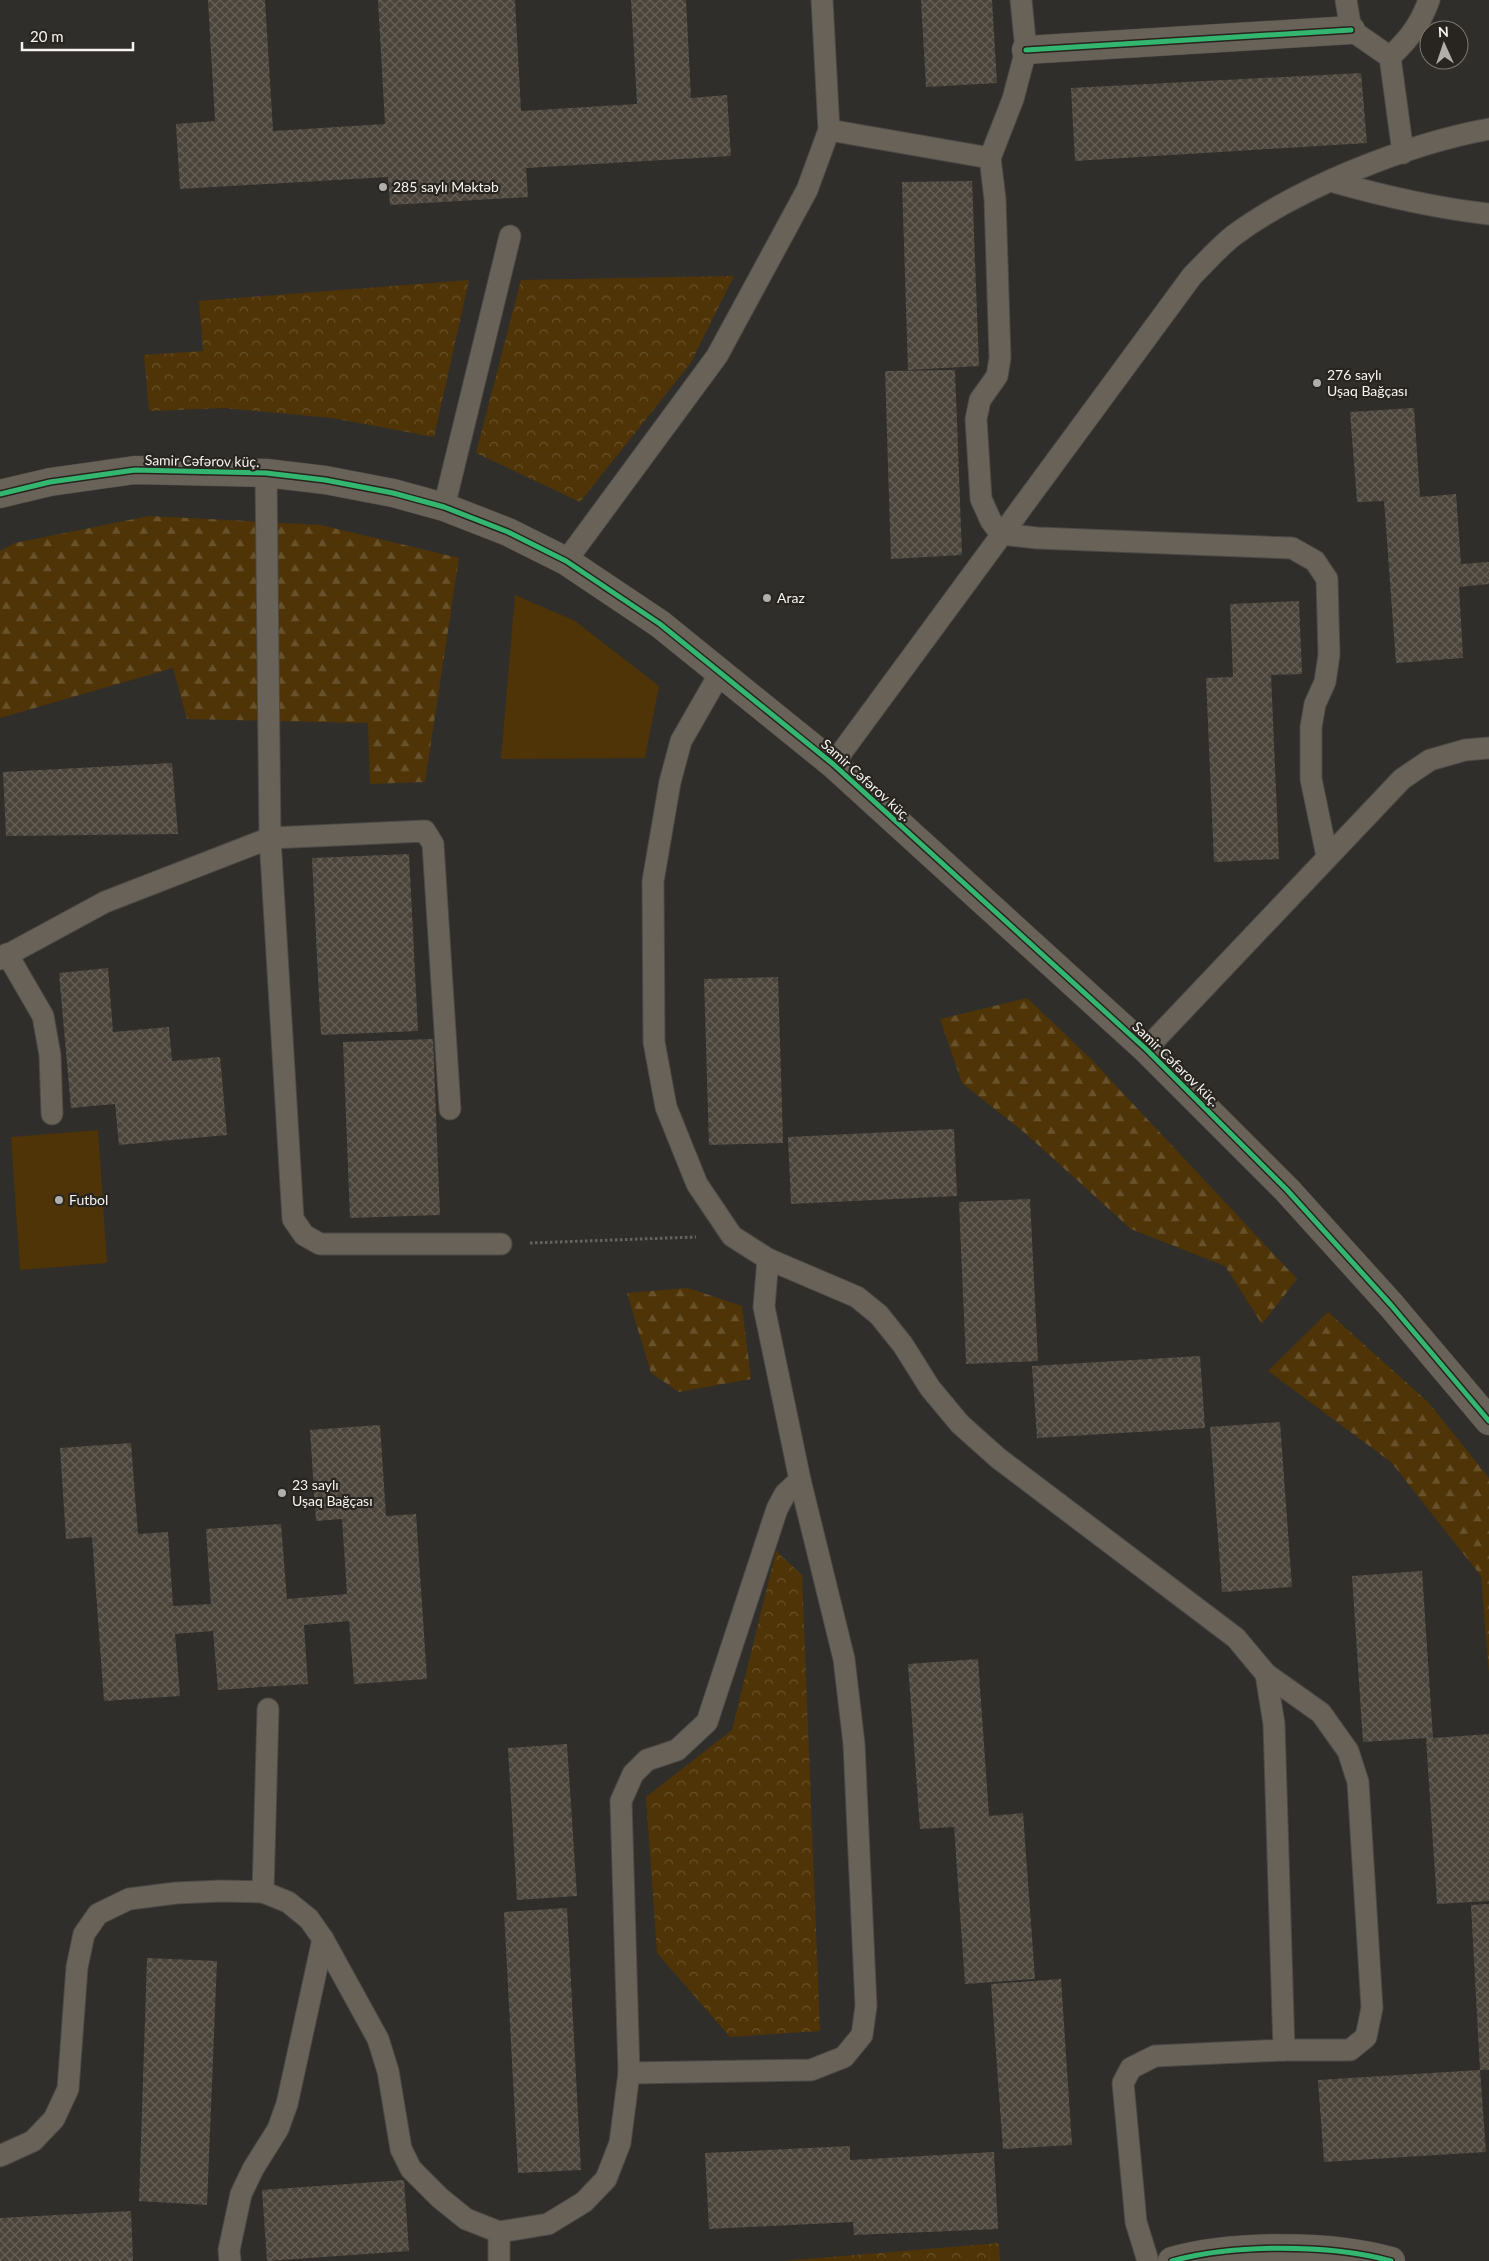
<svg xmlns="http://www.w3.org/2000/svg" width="1489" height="2261" font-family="Lato,sans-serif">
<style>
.grass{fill:#4e3406}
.forest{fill:url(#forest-firs)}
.park{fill:url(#park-crowns)}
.building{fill:url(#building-cross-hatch)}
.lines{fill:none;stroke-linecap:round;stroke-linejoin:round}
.lane-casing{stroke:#4b4a47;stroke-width:23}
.street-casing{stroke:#4b4a47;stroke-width:29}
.path{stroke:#68645d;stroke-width:3;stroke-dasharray:2.5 2.5;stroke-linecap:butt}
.lane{stroke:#696258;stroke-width:21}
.street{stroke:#696258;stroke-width:28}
.cycleway-casing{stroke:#28241f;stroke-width:8}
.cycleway{stroke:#33b770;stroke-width:5}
.poi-dot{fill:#b1afab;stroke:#28241f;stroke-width:2}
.labels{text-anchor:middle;stroke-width:4.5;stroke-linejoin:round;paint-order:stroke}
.poi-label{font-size:14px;fill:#f7f4f0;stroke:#28241f;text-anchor:start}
.street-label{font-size:14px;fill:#f7f4f0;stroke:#28241f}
</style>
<defs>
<pattern id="forest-firs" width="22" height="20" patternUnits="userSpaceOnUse" patternTransform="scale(1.25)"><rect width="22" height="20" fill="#4e3406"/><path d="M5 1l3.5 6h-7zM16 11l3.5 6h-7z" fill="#68522b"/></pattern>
<pattern id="park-crowns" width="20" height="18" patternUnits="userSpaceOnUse" patternTransform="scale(1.25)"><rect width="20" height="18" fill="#4e3406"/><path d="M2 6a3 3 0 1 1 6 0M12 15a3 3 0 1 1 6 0" fill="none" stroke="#68522b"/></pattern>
<pattern id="building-cross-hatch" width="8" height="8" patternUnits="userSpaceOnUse" patternTransform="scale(1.25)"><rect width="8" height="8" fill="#4b443b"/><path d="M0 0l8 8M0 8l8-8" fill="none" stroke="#666058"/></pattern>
</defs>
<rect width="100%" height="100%" fill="#302e2b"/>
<g class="grass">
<path d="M515 595 575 621 659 686 645 758 501 759Z"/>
<path d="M98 1130 107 1263 20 1270 11 1137Z"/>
</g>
<g class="forest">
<path d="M149 516 321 525 459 558 425 782 370 784 368 723 187 719 173 668 0 718V551L15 543Z"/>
<path d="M1027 998 1090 1058 1297 1279 1262 1324 1225 1266 1131 1229 1025 1133 962 1083 940 1019Z"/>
<path d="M688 1288 742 1306 751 1379 679 1392 651 1373 627 1293Z"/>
<path d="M1328 1312 1429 1403 1489 1478V1674L1481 1576 1391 1462 1268 1371Z"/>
</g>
<g class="park">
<path d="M734 276 690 364 580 502 476 453 521 280Z"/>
<path d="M469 280 434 437 332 418 224 408 149 411 144 355 203 351 199 301Z"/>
<path d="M776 1551 802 1575 820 2031 730 2037 657 1953 646 1797 732 1730Z"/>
<path d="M999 2243 1000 2261H782Z"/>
</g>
<g class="building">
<path d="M208 0H265L273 131 385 124 378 0H515L521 111 637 104 631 0H686L691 98 727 95 731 156 526 168 528 197 390 205 388 177 180 189 176 124 215 121Z"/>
<path d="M921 0H992L997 83 926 87Z"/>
<path d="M1361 73 1367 143 1075 161 1071 88Z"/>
<path d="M972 181 979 366 908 370 902 182Z"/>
<path d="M955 370 962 555 891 559 885 371Z"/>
<path d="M1414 408 1420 497 1456 494 1461 564 1489 562V584L1459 587 1463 658 1396 663 1384 501 1357 502 1350 412Z"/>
<path d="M1299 601 1302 674 1271 675 1279 859 1214 862 1206 678 1233 677 1230 604Z"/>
<path d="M172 763 178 834 6 836 3 772Z"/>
<path d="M409 854 418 1031 321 1035 312 858Z"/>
<path d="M108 968 113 1032 169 1027 172 1061 220 1057 227 1135 119 1145 115 1104 71 1108 59 973Z"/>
<path d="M778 977 783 1143 709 1145 704 979Z"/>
<path d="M433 1039 440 1215 350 1218 343 1042Z"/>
<path d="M954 1129 957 1196 791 1204 788 1137Z"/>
<path d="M1030 1199 1038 1361 966 1364 959 1202Z"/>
<path d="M1200 1356 1205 1428 1037 1438 1032 1366Z"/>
<path d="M1280 1422 1292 1587 1222 1592 1210 1427Z"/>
<path d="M380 1425 386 1516 416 1514 427 1679 354 1684 349 1621 304 1625 308 1684 218 1690 213 1631 175 1634 180 1696 104 1701 92 1537 66 1539 60 1448 131 1443 138 1534 168 1532 173 1606 211 1604 206 1529 281 1524 287 1599 347 1594 342 1519 316 1521 310 1430Z"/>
<path d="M1422 1571 1433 1738 1489 1734V1901L1437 1904 1426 1738 1363 1742 1352 1576Z"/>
<path d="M978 1659 989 1816 1023 1813 1035 1979 965 1984 954 1827 920 1829 908 1664Z"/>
<path d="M567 1744 577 1896 517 1900 508 1748Z"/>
<path d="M1489 1904V2070H1480L1471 1905Z"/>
<path d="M567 1908 581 2170 518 2173 504 1912Z"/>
<path d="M147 1958 217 1961 207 2205 139 2201Z"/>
<path d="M1061 1979 1072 2145 1003 2149 991 1984Z"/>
<path d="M1480 2070 1486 2152 1324 2162 1318 2080Z"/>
<path d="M850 2146V2160L994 2152 998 2229 854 2235 853 2222 709 2229 705 2153Z"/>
<path d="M404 2180 409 2251 267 2261 262 2190Z"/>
<path d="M131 2211 133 2261H0V2218Z"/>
</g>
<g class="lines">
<defs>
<g id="lane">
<path d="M1346 0 1351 30 1390 57 1403 153"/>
<path d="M1390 57C1409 39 1420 25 1429 0"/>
<path d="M829 130 990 158 995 199 1000 358 997 376 980 400 976 419 981 499 991 521 1001 534 1037 538 1292 548 1315 561 1327 579 1329 655 1325 682 1315 704 1311 727V779L1327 856"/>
<path d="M990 158 1013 99 1026 50 1021 0"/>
<path d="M1330 181C1383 196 1434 208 1489 214"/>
<path d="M266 473 270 838 293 1219 304 1235 320 1244H501"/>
<path d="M444 507 510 236"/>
<path d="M566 561 717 356 807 190 829 130 822 0"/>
<path d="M720 673 681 741 670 782 653 881 654 1042 666 1107 697 1184 732 1236 768 1259 857 1297 879 1315 903 1345 930 1388 960 1424 998 1458 1236 1638 1266 1674 1274 1724 1284 2050 1155 2056 1131 2068 1123 2083 1136 2222 1148 2261"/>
<path d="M833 764 1192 276C1205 263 1218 248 1233 236 1297 188 1410 143 1489 129"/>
<path d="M7 954 43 1016 50 1055 52 1114"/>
<path d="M0 959 105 902 270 838 425 831 433 844 450 1109"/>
<path d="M1146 1049 1402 779 1430 760 1465 750 1489 748"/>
<path d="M1266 1674 1321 1713 1348 1751 1358 1782 1372 2008 1366 2037 1350 2050H1284"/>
<path d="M263 1892 268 1709"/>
<path d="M629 2073 811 2070 844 2057 862 2035 866 2006 854 1744 844 1659 800 1480 764 1307 768 1259"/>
<path d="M0 2156 33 2141 54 2119 68 2089 77 1967 84 1934 98 1914 129 1899 176 1893 221 1891 263 1892 288 1902 309 1919 323 1939 378 2039 388 2071 401 2149 411 2169 440 2198 466 2219 499 2232V2261"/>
<path d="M499 2232 548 2224 584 2202 606 2179 620 2143 629 2073 621 1801 633 1774 647 1760 677 1750 707 1722 777 1509 785 1494 800 1480"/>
<path d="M230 2261 229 2250 241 2194 253 2169 278 2129 287 2104 323 1939"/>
</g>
<g id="street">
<path d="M1026 50 1351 30"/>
<path d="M0 494 50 482 135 470 266 473 325 480 393 493 444 507 508 532 566 561 660 624 833 764 1146 1049 1287 1190 1391 1305 1489 1421"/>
<path d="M1172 2261C1233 2244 1330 2244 1391 2261"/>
</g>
</defs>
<use href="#lane" class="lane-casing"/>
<use href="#street" class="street-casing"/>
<path class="path" d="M530 1243 696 1237"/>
<use href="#lane" class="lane"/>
<use href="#street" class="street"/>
<defs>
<g id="cycleway">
<path d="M1026 50 1351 30"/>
<path d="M0 494 50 482 135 470 266 473 325 480 393 493 444 507 508 532 566 561 660 624 833 764 1146 1049 1287 1190 1391 1305 1489 1421"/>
<path d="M1172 2261C1233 2244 1330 2244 1391 2261"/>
</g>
</defs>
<use href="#cycleway" class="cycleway-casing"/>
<use href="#cycleway" class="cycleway"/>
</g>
<g class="poi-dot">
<circle cx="383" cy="187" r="5"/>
<circle cx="1317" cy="383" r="5"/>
<circle cx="767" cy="598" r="5"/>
<circle cx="59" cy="1200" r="5"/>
<circle cx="282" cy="1493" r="5"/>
</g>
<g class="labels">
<g class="poi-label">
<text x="393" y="192">285 saylı Məktəb</text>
<text x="1327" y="380">276 saylı<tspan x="1327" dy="16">Uşaq Bağçası</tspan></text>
<text x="777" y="603">Araz</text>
<text x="69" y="1205">Futbol</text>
<text x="292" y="1490">23 saylı<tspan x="292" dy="16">Uşaq Bağçası</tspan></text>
</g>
<g class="street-label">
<text transform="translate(202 461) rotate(1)" y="5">Samir Cəfərov küç.</text>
<text transform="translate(866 780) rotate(42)" y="5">Samir Cəfərov küç.</text>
<text transform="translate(1176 1064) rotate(44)" y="5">Samir Cəfərov küç.</text>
</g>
</g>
<g transform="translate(1444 45) rotate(357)"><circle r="24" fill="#28241f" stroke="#7b7773"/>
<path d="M0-4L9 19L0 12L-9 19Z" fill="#b1afab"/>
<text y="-8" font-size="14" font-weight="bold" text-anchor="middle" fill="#f7f4f0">N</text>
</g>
<path d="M22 42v8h111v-8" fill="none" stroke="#f7f4f0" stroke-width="2.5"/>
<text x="30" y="42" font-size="15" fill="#f7f4f0" stroke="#28241f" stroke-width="4" paint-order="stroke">20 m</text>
</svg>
